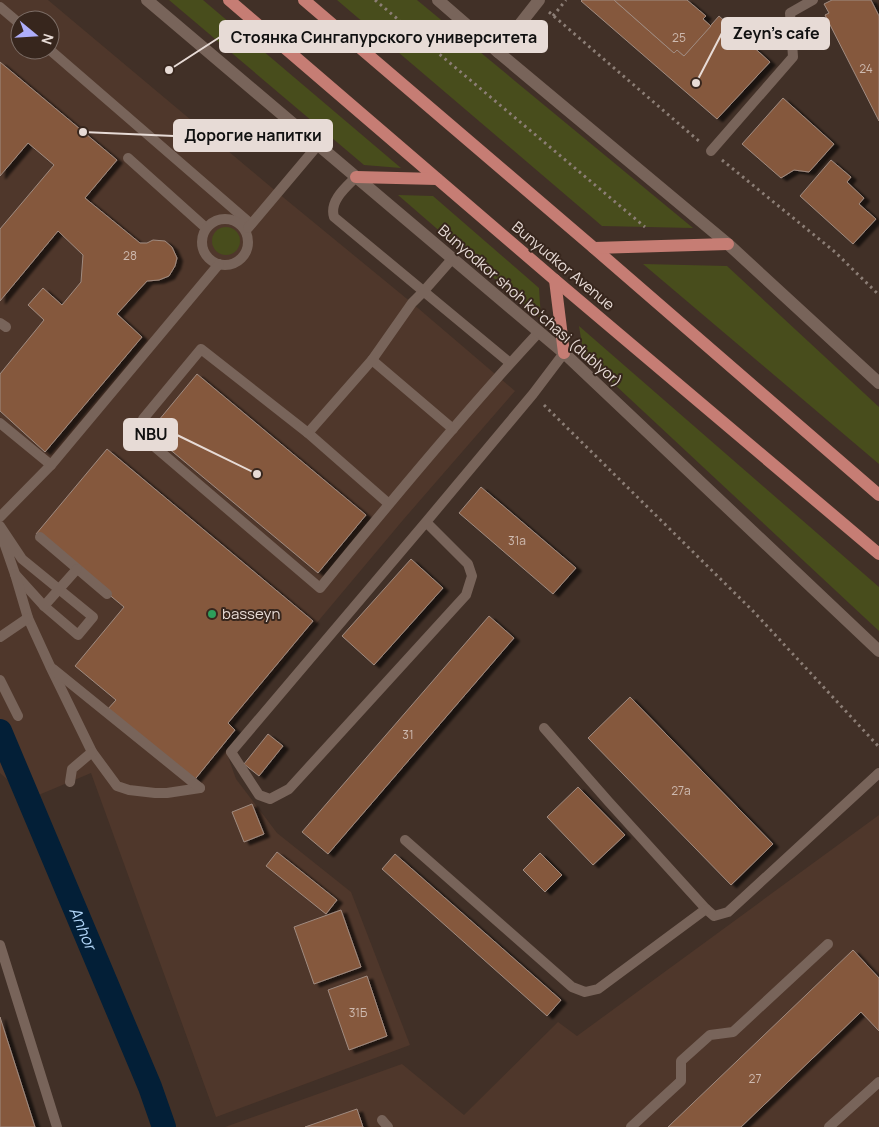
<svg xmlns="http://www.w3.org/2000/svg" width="879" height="1127" font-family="Manrope,sans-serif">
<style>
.built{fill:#4f372b;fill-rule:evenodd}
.green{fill:#484d1c}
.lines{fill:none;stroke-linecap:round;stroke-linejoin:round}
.canal{stroke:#031f37;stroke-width:24}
.building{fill:#85583d;stroke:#a08b80;filter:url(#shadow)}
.path{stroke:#8c7e76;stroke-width:3;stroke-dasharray:2.5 4;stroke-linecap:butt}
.lane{stroke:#78645a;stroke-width:10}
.street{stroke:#78645a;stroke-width:12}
.secondary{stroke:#78645a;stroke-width:12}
.primary{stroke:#c67d74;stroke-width:12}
.leisure-dot{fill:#2e9e5b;stroke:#37261d;stroke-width:2}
.labels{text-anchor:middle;stroke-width:4;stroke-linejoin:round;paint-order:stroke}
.number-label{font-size:12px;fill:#cebab0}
.street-label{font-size:15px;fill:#e7dbd6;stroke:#37261d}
.poi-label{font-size:15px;fill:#e7dbd6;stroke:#37261d;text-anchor:start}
.water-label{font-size:16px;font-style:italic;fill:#b1d5f7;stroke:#37261d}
.leader{fill:none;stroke:#e7dbd6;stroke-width:2}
.callout-dot{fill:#e7dbd6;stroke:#37261d;stroke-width:2}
.callout{fill:#e7dbd6;stroke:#e7dbd6;stroke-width:2}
.callout-label{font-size:16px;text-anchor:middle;font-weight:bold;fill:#111}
</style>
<defs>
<filter id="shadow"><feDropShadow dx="5.5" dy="3" stdDeviation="1" flood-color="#0009"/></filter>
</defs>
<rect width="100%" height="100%" fill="#413027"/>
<g class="built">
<path d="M0 0H48L278 193 412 303 515 391 403 520 221 737 236 779 277 833 351 892 410 1045 216 1117 91 773 29 799 0 773ZM20 20H50V50H20Z"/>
<path d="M879 815V1127H225L402 1064 464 1115 558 1022 577 1036Z"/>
</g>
<g class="green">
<path d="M169 0H203L401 168 364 165Z"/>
<path d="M337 0H417L693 228 602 226Z"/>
<path d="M398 195 433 196 539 288 541 319Z"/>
<circle cx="226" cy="241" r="14"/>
<path d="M643 264 727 266 879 407V464Z"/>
<path d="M579 326 879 587V631L584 356Z"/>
</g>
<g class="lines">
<path class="canal" id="s1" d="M0 731 150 1087 164 1127"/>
</g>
<g class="building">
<path d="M582 0H614L674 53 677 50 684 56 719 16 770 62 717 119 581 1Z"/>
<path d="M614 0H687L706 16 703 19 711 26 684 56 677 50 674 53Z"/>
<path d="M832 0H871L879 16V121L825 15 829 13 824 4Z"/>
<path d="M0 62 117 160 85 198 140 243H147L153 240 165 241 172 247 177 258 175 266 169 276 159 280 147 281 117 314 142 337 45 452 0 411V374L44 320 28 305 43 288 62 305 81 282 83 255 58 231 0 301V229L54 165 28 143 0 176Z"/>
<path d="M783 98 834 144 809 172 794 170 781 178 742 144Z"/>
<path d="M831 160 851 177 847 182 864 198 859 204 876 219 853 244 800 196Z"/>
<path d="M197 374 366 515 318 573 149 432Z"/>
<path d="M107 449 313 621 228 723 235 730 192 783 106 711 116 700 75 666 124 607 36 534Z"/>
<path d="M481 487 576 568 553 594 459 513Z"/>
<path d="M411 559 443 588 374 665 342 636Z"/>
<path d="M489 616 514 638 328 854 302 832Z"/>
<path d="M630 697 773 844 731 885 588 738Z"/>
<path d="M268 734 283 746 259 776 244 764Z"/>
<path d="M578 787 625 835 593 865 547 817Z"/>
<path d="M252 804 264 834 244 842 232 812Z"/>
<path d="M277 852 337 900 326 914 266 866Z"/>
<path d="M540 853 562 875 545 892 523 870Z"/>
<path d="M395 854 561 1000 547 1016 382 869Z"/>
<path d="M341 910 361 967 314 984 294 927Z"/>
<path d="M853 950 879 978V1031L861 1012 741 1127H668Z"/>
<path d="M367 976 387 1036 349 1050 328 990Z"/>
<path d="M0 1017 35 1127H0Z"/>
<path d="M357 1109 363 1127H305Z"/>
</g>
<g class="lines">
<g class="path">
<path d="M375 0 645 227"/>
<path d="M549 12 700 142"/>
<path d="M553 16 566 0"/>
<path d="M722 160 835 252 879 295"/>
<path d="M544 405 754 612 879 747"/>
</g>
<g class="lane">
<path d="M0 7 20 24"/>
<path d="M50 50 251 224"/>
<path d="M711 151 793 57 790 13 813 0"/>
<path d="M128 158 206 228"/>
<path d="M356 177C346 187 329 201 334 217L510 363"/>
<circle cx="225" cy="242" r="23"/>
<path d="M248 228 318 145"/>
<path d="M0 323 6 327"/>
<path d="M372 360 453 429"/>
<path d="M0 423 51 465"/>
<path d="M308 433 372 360 412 303 423 292 452 259"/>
<path d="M389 504 308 433 201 349 143 419 141 433 149 442 320 588C391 501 463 414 539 332"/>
<path d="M0 517 51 465 219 264"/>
<path d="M426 522 468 564 472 576 466 595 289 789 270 799 259 795 231 752 426 522 533 394 564 353"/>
<path d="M0 526 22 559 93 617 78 635 44 606 15 574 0 531"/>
<path d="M40 537 107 594"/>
<path d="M15 574 28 618 50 666 92 752 117 786 129 790 155 793H167L200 788"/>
<path d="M44 606 77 569"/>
<path d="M0 637 28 618"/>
<path d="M53 669 200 788"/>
<path d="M0 680 18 716"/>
<path d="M544 728 608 801 706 909 714 916 728 912 879 773"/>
<path d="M70 782 72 769 92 752"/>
<path d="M405 840 572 987 585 992 598 989 706 909"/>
<path d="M0 945 57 1127"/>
<path d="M382 1120 388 1127"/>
<path d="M631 1127 681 1081V1061L710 1035 733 1032 828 944"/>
<path d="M829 1127 879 1082"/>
</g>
<path class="street" d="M498 52 539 0"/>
<g class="secondary">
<path d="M147 0 564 353 879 651"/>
<path d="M438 0 498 52 728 244 879 383"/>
</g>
<g class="primary">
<path d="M229 0 555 280 879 554"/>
<path d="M304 0 594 248 879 495"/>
<path d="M356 177 437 179"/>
<path d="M594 248 728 244"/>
<path d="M555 280 564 353"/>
</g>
</g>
<circle class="leisure-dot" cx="212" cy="614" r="5"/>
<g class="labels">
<g class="number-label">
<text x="679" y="42">25</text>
<text x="866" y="73">24</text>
<text x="130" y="260">28</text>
<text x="517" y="545">31а</text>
<text x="408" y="739">31</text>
<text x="681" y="795">27а</text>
<text x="358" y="1017">31Б</text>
<text x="755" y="1083">27</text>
</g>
<g class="street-label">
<text transform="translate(563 266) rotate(40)" y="5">Bunyudkor Avenue</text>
<text transform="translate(530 306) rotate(41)" y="5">Bunyodkor shoh koʻchasi (dublyor)</text>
</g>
<g class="poi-label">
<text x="222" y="619">basseyn</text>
</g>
<g class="water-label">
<text dy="6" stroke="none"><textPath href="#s1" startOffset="214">Anhor</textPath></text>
</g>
</g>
<path class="leader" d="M696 83L722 33M169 70L220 37M83 132L174 136M257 474L177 435"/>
<g class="callout-dot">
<circle cx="696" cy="83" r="5"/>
<circle cx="169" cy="70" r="5"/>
<circle cx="83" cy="132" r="5"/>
<circle cx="257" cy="474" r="5"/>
</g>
<g class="callout">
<rect x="722" y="18" width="107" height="31" rx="5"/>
<rect x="220" y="21" width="327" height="31" rx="5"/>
<rect x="174" y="120" width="158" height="31" rx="5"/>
<rect x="124" y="419" width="53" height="31" rx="5"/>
</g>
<g class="callout-label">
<text x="776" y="39">Zeyn's cafe</text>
<text x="384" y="43">Стоянка Сингапурского университета</text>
<text x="253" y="141">Дорогие напитки</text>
<text x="151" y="440">NBU</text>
</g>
<g transform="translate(35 35) rotate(108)"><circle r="24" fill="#37261d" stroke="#7d6e67"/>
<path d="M0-4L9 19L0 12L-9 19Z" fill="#aeaefb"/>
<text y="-8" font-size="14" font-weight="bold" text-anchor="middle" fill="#e7dbd6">N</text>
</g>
</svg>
